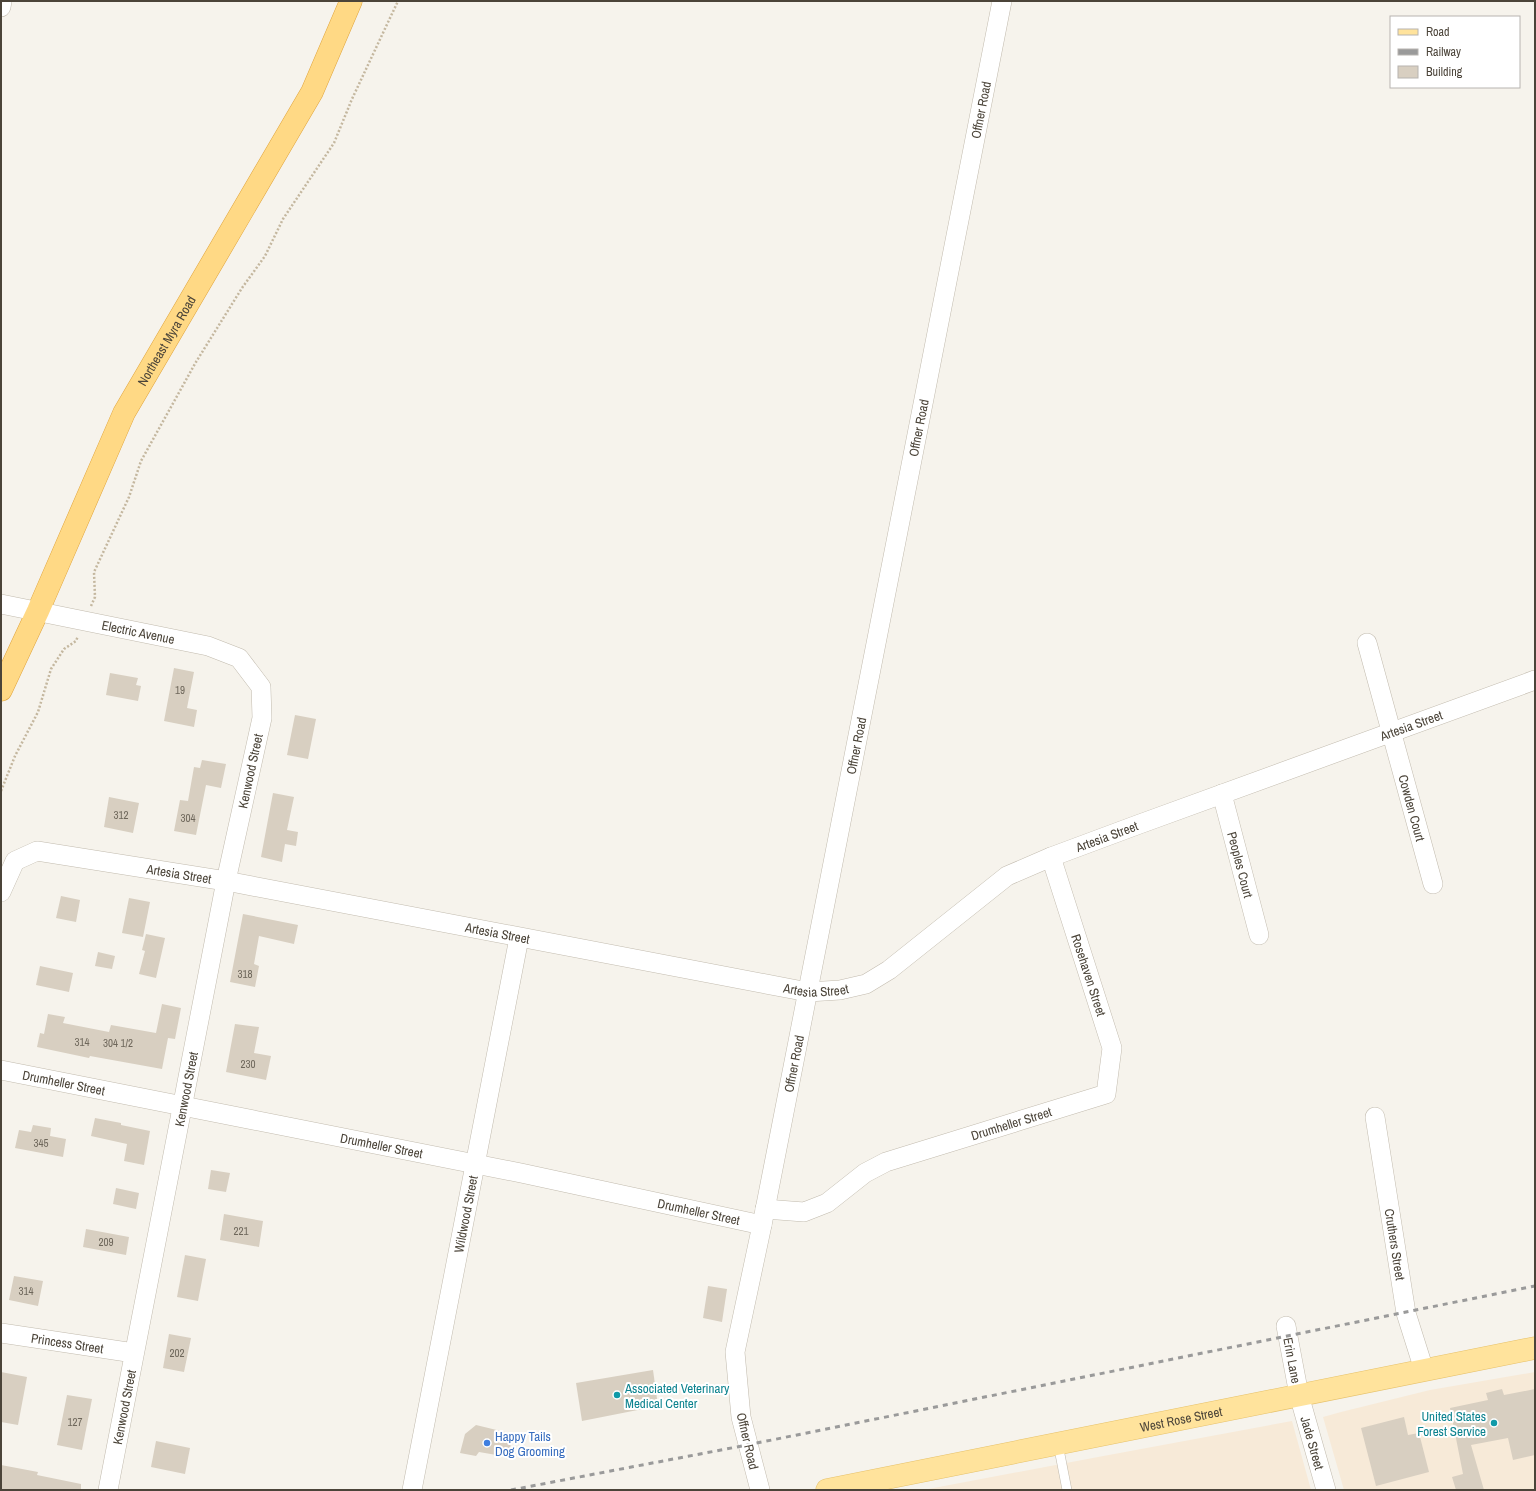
<svg xmlns="http://www.w3.org/2000/svg" width="1536" height="1491" font-family="'Archivo Narrow',sans-serif">
<style>
.commercial{fill:#f7ead8}
.building{fill:#d8cfc1}
.lines{fill:none;stroke-linecap:round;stroke-linejoin:round}
.service-casing{stroke:#c2bbae;stroke-width:10}
.minor-casing{stroke:#c2bbae;stroke-width:20}
.primary-casing{stroke:#e6c16a;stroke-width:23}
.trunk-casing{stroke:#e0a43c;stroke-width:23}
.path{stroke:#c4b79f;stroke-width:2.5;stroke-dasharray:2 2;stroke-linecap:butt}
.service{stroke:#fff;stroke-width:9}
.minor{stroke:#fff;stroke-width:19}
.primary{stroke:#ffe39c;stroke-width:22}
.trunk{stroke:#ffd985;stroke-width:22}
.rail{stroke:#9a9a9a;stroke-width:3;stroke-dasharray:5 5;stroke-linecap:butt}
.culture-dot{fill:#0f9aa8;stroke:#fff;stroke-width:1.5}
.shop-dot{fill:#3f7fe0;stroke:#fff;stroke-width:1.5}
.labels{text-anchor:middle;stroke-width:4;stroke-linejoin:round;paint-order:stroke}
.number-label{font-size:11px;fill:#6e675b}
.street-label{font-size:13px;fill:#4b4439;stroke:#fff}
.culture-label{font-size:13px;fill:#0d838f;stroke:#fff;text-anchor:start}
.shop-label{font-size:13px;fill:#366cbe;stroke:#fff;text-anchor:start}
</style>
<rect width="100%" height="100%" fill="#f6f3ec"/>
<g class="commercial">
<path d="M1535 1372V1490H1344L1323 1417 1341 1412 1430 1390Z"/>
<path d="M1292 1421 1311 1490H923L1098 1457Z"/>
</g>
<g class="building">
<path d="M174 668 194 672 187 708 197 710 194 727 164 721Z"/>
<path d="M110 673 138 678 136 685 141 686 138 701 106 695Z"/>
<path d="M295 715 316 719 308 759 287 755Z"/>
<path d="M202 760 226 764 221 788 206 785 196 835 174 831 180 800 188 801 194 767 200 768Z"/>
<path d="M273 793 294 797 287 830 298 832 296 846 285 844 282 862 261 857Z"/>
<path d="M109 797 139 803 133 833 104 827Z"/>
<path d="M61 896 80 900 76 922 56 918Z"/>
<path d="M129 898 150 902 143 937 122 933Z"/>
<path d="M243 914 298 925 294 944 259 936 254 964 259 966 255 987 230 982Z"/>
<path d="M146 934 165 938 156 978 139 974 145 951 142 950Z"/>
<path d="M98 952 115 956 112 969 95 966Z"/>
<path d="M40 966 73 973 69 992 36 985Z"/>
<path d="M162 1004 181 1008 175 1039 168 1038 162 1069 90 1056 89 1058 37 1047 40 1033 44 1034 48 1014 65 1017 63 1023 109 1032 111 1025 156 1033Z"/>
<path d="M235 1024 259 1027 254 1053 271 1056 266 1080 226 1072Z"/>
<path d="M95 1118 121 1123V1125L150 1131 144 1165 124 1161 127 1144 91 1136Z"/>
<path d="M33 1125 51 1128 50 1136 66 1139 63 1157 15 1148 19 1130 31 1132Z"/>
<path d="M211 1170 230 1173 226 1192 208 1189Z"/>
<path d="M116 1188 139 1193 136 1209 113 1204Z"/>
<path d="M224 1214 263 1221 259 1247 220 1240Z"/>
<path d="M86 1229 129 1237 126 1255 83 1247Z"/>
<path d="M185 1255 206 1259 198 1301 177 1297Z"/>
<path d="M14 1276 43 1281 38 1306 9 1300Z"/>
<path d="M708 1286 727 1289 722 1322 703 1318Z"/>
<path d="M169 1334 191 1338 184 1372 163 1368Z"/>
<path d="M653 1370 658 1406 582 1421 576 1383Z"/>
<path d="M1 1372 27 1377 18 1425 1 1422Z"/>
<path d="M1502 1389 1504 1395 1535 1389V1455L1513 1460 1508 1438 1471 1445 1484 1490H1456L1452 1477 1463 1474 1450 1408 1488 1400 1486 1393Z"/>
<path d="M67 1395 92 1399 82 1450 57 1445Z"/>
<path d="M1404 1417 1408 1435 1419 1433 1429 1472 1376 1486 1361 1428Z"/>
<path d="M476 1425 513 1434 508 1457 479 1452 476 1456 460 1453 465 1434Z"/>
<path d="M156 1441 190 1448 185 1474 151 1467Z"/>
<path d="M1 1465 38 1472 37 1475 81 1484V1490H1Z"/>
</g>
<g class="lines">
<defs>
<path id="service" d="M1058 1444 1067 1490"/>
<g id="minor">
<path d="M1 7 2 1"/>
<path id="s1" d="M1 604 208 646 239 658 261 687 262 718 226 881 108 1490"/>
<path id="s2" d="M1367 643 1433 884"/>
<path id="s3" d="M1222 794 1259 935"/>
<path id="s4" d="M1 892 15 861 37 851 226 881 808 992 840 990 866 984 889 970 1007 876 1051 857 1137 825 1535 680"/>
<path id="s5" d="M1 1070 521 1173 762 1225"/>
<path id="s6" d="M1375 1117 1406 1313 1424 1370"/>
<path id="s7" d="M765 1209 804 1212 827 1203 865 1173 886 1162 1106 1094 1112 1048 1051 857"/>
<path id="s8" d="M1286 1326 1299 1395 1326 1490"/>
<path id="s9" d="M1 1333 134 1353"/>
<path id="s10" d="M412 1490 519 938"/>
<path id="s11" d="M760 1490 741 1417 735 1352 762 1225 1002 1"/>
</g>
<g id="primary">
<path id="s12" d="M827 1490 1535 1348"/>
</g>
<g id="trunk">
<path id="s13" d="M1 690 38 611 124 413 312 92 351 1"/>
</g>
</defs>
<use href="#service" class="service-casing"/>
<use href="#minor" class="minor-casing"/>
<use href="#primary" class="primary-casing"/>
<use href="#trunk" class="trunk-casing"/>
<g class="path">
<path d="M91 606 95 597 94 572 129 497 141 461 196 362 242 288 265 256 283 219 334 143 352 99 398 1"/>
<path d="M1 791 15 756 38 712 51 669 64 649 76 641 78 636"/>
</g>
<use href="#service" class="service"/>
<use href="#minor" class="minor"/>
<use href="#primary" class="primary"/>
<use href="#trunk" class="trunk"/>
<path class="rail" d="M511 1490 747 1445 1535 1286"/>
</g>
<g class="culture-dot">
<circle cx="617" cy="1395" r="4"/>
<circle cx="1494" cy="1423" r="4"/>
</g>
<circle class="shop-dot" cx="487" cy="1443" r="4"/>
<g class="labels">
<g class="number-label">
<text x="180" y="694">19</text>
<text x="121" y="819">312</text>
<text x="188" y="822">304</text>
<text x="245" y="978">318</text>
<text x="82" y="1046">314</text>
<text x="118" y="1047">304 1/2</text>
<text x="248" y="1068">230</text>
<text x="41" y="1147">345</text>
<text x="241" y="1235">221</text>
<text x="106" y="1246">209</text>
<text x="26" y="1295">314</text>
<text x="177" y="1357">202</text>
<text x="75" y="1426">127</text>
</g>
<g class="street-label">
<text dy="5" stroke="none"><textPath href="#s11" startOffset="1407">Offner Road</textPath></text>
<text dy="5" stroke="none"><textPath href="#s13" startOffset="387">Northeast Myra Road</textPath></text>
<text dy="5" stroke="none"><textPath href="#s11" startOffset="1083">Offner Road</textPath></text>
<text dy="5" stroke="none"><textPath href="#s1" startOffset="140">Electric Avenue</textPath></text>
<text dy="5" stroke="none"><textPath href="#s4" startOffset="1510">Artesia Street</textPath></text>
<text dy="5" stroke="none"><textPath href="#s11" startOffset="759">Offner Road</textPath></text>
<text transform="translate(250 771) rotate(-78)" y="5">Kenwood Street</text>
<text dy="5" stroke="none"><textPath href="#s2" startOffset="171">Cowden Court</textPath></text>
<text dy="5" stroke="none"><textPath href="#s4" startOffset="1186">Artesia Street</textPath></text>
<text dy="5" stroke="none"><textPath href="#s3" startOffset="73">Peoples Court</textPath></text>
<text dy="5" stroke="none"><textPath href="#s4" startOffset="202">Artesia Street</textPath></text>
<text dy="5" stroke="none"><textPath href="#s4" startOffset="526">Artesia Street</textPath></text>
<text transform="translate(1089 975) rotate(72)" y="5">Rosehaven Street</text>
<text dy="5" stroke="none"><textPath href="#s4" startOffset="850">Artesia Street</textPath></text>
<text dy="5" stroke="none"><textPath href="#s11" startOffset="435">Offner Road</textPath></text>
<text dy="5" stroke="none"><textPath href="#s5" startOffset="64">Drumheller Street</textPath></text>
<text transform="translate(186 1089) rotate(-79)" y="5">Kenwood Street</text>
<text dy="5" stroke="none"><textPath href="#s7" startOffset="267">Drumheller Street</textPath></text>
<text dy="5" stroke="none"><textPath href="#s5" startOffset="388">Drumheller Street</textPath></text>
<text dy="5" stroke="none"><textPath href="#s5" startOffset="712">Drumheller Street</textPath></text>
<text dy="5" stroke="none"><textPath href="#s10" startOffset="281">Wildwood Street</textPath></text>
<text dy="5" stroke="none"><textPath href="#s6" startOffset="129">Cruthers Street</textPath></text>
<text dy="5" stroke="none"><textPath href="#s9" startOffset="67">Princess Street</textPath></text>
<text dy="5" stroke="none"><textPath href="#s8" startOffset="35">Erin Lane</textPath></text>
<text transform="translate(124 1407) rotate(-79)" y="5">Kenwood Street</text>
<text dy="5" stroke="none"><textPath href="#s12" startOffset="361">West Rose Street</textPath></text>
<text transform="translate(748 1441) rotate(77)" y="5">Offner Road</text>
<text dy="5" stroke="none"><textPath href="#s8" startOffset="120">Jade Street</textPath></text>
</g>
<g class="culture-label">
<text x="625" y="1393">Associated Veterinary<tspan x="625" dy="15">Medical Center</tspan></text>
<text x="1486" y="1421" text-anchor="end">United States<tspan x="1486" dy="15">Forest Service</tspan></text>
</g>
<g class="shop-label">
<text x="495" y="1441">Happy Tails<tspan x="495" dy="15">Dog Grooming</tspan></text>
</g>
</g>
<rect width="1536" height="1491" fill="none" stroke="#4b4439" stroke-width="4"/>
<rect x="1390" y="16" width="130" height="72" fill="#ffffff" stroke="#b7b4b0"/>
<rect x="1398" y="29" width="20" height="6" fill="#ffe39c" stroke="#b7b4b0"/>
<text x="1426" y="36" font-size="12" fill="#4b4439">Road</text>
<rect x="1398" y="49" width="20" height="6" fill="#9a9a9a" stroke="#b7b4b0"/>
<text x="1426" y="56" font-size="12" fill="#4b4439">Railway</text>
<rect x="1398" y="66" width="20" height="12" fill="#d8cfc1" stroke="#b7b4b0"/>
<text x="1426" y="76" font-size="12" fill="#4b4439">Building</text>
</svg>
